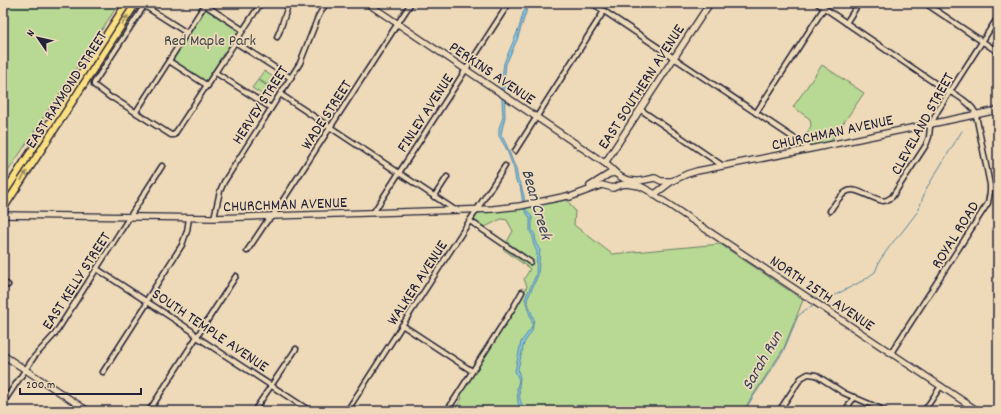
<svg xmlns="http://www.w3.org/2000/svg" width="1001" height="414" font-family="Dekko,sans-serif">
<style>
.green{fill:#b7d993;stroke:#6c7e67}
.water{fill:#85c9e6;stroke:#5d86a2}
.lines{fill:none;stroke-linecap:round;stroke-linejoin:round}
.stream{stroke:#5d86a2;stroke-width:1}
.street-casing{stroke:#22223b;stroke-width:7}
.secondary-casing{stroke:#22223b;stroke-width:8}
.primary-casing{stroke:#22223b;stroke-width:9}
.street{stroke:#eedab8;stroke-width:4}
.secondary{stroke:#eedab8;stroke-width:5.5}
.primary{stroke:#fce080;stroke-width:6}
.oneway{fill:#9a8a61}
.labels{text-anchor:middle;stroke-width:3.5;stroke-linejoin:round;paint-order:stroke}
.park-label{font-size:16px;fill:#40474d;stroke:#eedab8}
.street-label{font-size:16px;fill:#22223b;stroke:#eedab8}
.water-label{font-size:17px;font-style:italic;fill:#36435d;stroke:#eedab8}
</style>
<rect width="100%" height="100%" fill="#eedab8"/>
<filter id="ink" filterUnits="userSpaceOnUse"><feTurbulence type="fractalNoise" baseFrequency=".025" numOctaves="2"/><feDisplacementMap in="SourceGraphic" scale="8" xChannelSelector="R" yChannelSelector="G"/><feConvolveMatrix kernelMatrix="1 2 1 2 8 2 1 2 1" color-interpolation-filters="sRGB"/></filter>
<g filter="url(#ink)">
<g class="green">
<path d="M3 3H116L118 5 3 179Z"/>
<path d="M205 9 239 31 206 82 173 60Z"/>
<path d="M822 65 864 93 831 141 813 147 803 141 811 126 810 119 793 107Z"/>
<path d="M264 71 281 82 276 90 258 79Z"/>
<path d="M258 80 275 91 269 99 252 88Z"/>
<path d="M567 200 575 211 574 225 612 254 720 244 803 300 784 348 743 411H454L462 398 460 394 475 369 514 310H515L527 286 524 279 530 269 503 249 513 231 507 220 501 219 485 227 473 221 478 213Z"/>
</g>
<path class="water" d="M529 3H531L527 9 517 40 506 64 504 80 505 117 501 134 507 146 513 162 516 168 518 180 521 185 524 196 525 208 532 217V230L535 235 536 244 540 250 538 275 527 300 534 320 532 331 524 343 518 369 520 378 519 386 520 400 525 411H522L518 403 517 388 519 380 515 371 521 342 532 327V322L525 299 536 275 537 252 533 243V236L530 232V218L523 208 522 197 520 186 516 182 514 169 506 148 499 136V128L503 117 501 84 504 63 519 28 523 13Z"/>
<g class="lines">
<g class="stream">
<path d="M822 302 864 280 875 272 880 260 893 242 902 232 918 211 926 189 962 131"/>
<path d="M745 411 751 400 783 352 798 316 805 310 814 306"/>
</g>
<defs>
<g id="street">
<path d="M140 3 187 33"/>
<path d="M146 3 94 83V85L111 98H113L171 135H174L261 3"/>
<path d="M592 3 810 149"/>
<path d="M817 3 945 90C955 93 974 105 976 115L990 185V192L988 203 891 353"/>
<path d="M925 3 998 52"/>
<path d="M205 5 243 30"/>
<path d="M846 23 859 3"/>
<path d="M277 37 280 30 289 3"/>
<path d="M235 42 291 78"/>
<path d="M169 61 208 86"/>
<path d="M216 73 271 108"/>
<path d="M280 94 455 210"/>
<path d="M641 110 723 166"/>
<path d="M136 112 206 3"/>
<path d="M756 113 824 8"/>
<path d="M515 151 604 11"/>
<path d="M434 197 447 177"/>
<path d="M830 211C851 178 853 192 883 201L887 200 892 197 926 145 929 137 930 127 937 112 998 17"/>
<path d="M373 213 509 3"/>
<path d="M214 218 220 191 224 182 300 63 318 17 326 3"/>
<path d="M470 221 530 262"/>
<path d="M247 251 267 221 272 217 411 3"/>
<path d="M97 269 192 331 197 337 310 411"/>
<path d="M3 282 8 285"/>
<path d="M402 325 472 371"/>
<path d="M103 372 146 305 148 298 182 245 187 231 189 218"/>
<path d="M3 403 34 357 55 334 162 166"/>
<path d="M149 411 236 276"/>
<path d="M254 411 296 349"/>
<path d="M347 411 505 166"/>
<path d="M447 411 513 308 522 292"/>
<path d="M779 411 801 378 808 374 816 375 844 393 886 411"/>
<path d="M845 411 854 397"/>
<path d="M924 411 941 386"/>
</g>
<g id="secondary">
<path d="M367 3 606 164 616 173"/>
<path d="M605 163 710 3"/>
<path d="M590 186 609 174 614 173C618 174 621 178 625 179 636 183 645 180 655 178L661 181H672"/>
<path d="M653 194 978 411"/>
<path d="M3 215 214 218 493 209 520 206 567 196 570 197 602 185 613 188 620 185 626 184 640 186 655 194 672 181 687 174 697 171 810 149 998 110"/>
<path d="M3 355 88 411"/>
</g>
<g id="primary">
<path d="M3 195 127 3"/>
<path d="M3 209 136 3"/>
</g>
</defs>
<use href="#street" class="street-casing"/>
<use href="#secondary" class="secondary-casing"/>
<use href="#primary" class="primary-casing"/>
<use href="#street" class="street"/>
<use href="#secondary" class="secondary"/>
<use href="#primary" class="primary"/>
</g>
<defs><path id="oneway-solid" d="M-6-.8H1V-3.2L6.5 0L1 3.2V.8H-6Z"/></defs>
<g class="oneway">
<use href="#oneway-solid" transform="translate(125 20) rotate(-57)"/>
<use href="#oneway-solid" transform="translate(24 176) rotate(-57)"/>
</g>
</g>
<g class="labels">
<g class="park-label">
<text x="210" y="45">Red Maple Park</text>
</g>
<g class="street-label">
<text transform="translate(493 72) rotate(34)" y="6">PERKINS AVENUE</text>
<text transform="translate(640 86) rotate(-57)" y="6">EAST SOUTHERN AVENUE</text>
<text transform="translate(65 89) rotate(-57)" y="6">EAST RAYMOND STREET</text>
<text transform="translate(259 104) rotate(-57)" y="6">HERVEY STREET</text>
<text transform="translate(424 112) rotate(-57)" y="6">FINLEY AVENUE</text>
<text transform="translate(325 114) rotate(-57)" y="6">WADE STREET</text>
<text transform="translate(921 123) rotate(-61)" y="6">CLEVELAND STREET</text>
<text transform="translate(832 131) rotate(-12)" y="6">CHURCHMAN AVENUE</text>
<text transform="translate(285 203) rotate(-2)" y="6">CHURCHMAN AVENUE</text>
<text transform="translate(954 234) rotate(-58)" y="6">ROYAL ROAD</text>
<text transform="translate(75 280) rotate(-57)" y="6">EAST KELLY STREET</text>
<text transform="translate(416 282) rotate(-57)" y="6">WALKER AVENUE</text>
<text transform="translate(823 292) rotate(34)" y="6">NORTH 25TH AVENUE</text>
<text transform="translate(211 329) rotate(34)" y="6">SOUTH TEMPLE AVENUE</text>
</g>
<g class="water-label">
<text transform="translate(538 204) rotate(74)" y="6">Bean Creek</text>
<text transform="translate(761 360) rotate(-60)" y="6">Sarah Run</text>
</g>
</g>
<rect width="1001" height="414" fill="none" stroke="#eedab8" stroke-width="16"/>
<rect x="8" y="8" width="985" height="398" fill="none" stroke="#22223b" stroke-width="1.5" filter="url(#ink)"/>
<g transform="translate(38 38) rotate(304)" stroke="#eedab8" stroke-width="3" paint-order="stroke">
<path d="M0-3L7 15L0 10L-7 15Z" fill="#22223b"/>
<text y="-6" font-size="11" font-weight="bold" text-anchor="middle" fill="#22223b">N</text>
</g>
<path d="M20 388v6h121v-6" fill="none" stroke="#22223b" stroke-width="2"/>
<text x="26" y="388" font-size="12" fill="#22223b" stroke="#eedab8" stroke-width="3" paint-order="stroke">200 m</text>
</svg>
